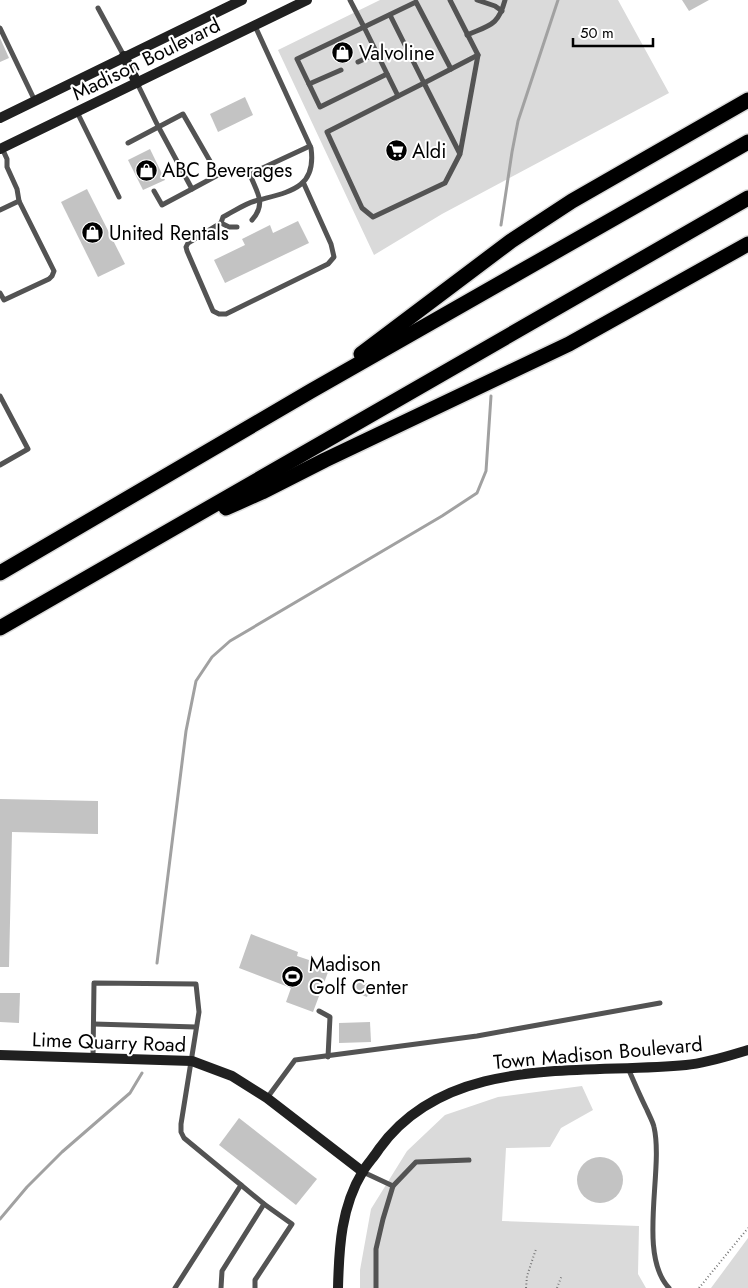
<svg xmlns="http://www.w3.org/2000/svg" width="748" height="1288" font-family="Jost,sans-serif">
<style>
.green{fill:#dadada}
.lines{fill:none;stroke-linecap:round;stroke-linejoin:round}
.stream{stroke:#a1a1a1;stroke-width:3}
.building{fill:#c3c3c3}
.highway-casing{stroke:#dbdbdb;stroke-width:18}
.path{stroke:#757575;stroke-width:2;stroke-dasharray:1 2.5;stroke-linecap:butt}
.lane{stroke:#535353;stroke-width:5}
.secondary{stroke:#202020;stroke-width:10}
.highway{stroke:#000;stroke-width:15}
.labels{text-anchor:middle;stroke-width:4;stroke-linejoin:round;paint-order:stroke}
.poi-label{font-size:20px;fill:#000;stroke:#fff;text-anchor:start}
.street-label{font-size:20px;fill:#000;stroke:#fff}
</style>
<rect width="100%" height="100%" fill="#fff"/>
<g class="green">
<path d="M380 0H618L669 93 442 214 374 255 278 50Z"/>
<path d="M582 1086 593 1110 561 1128 550 1147 506 1148 502 1221 639 1226 638 1274 646 1288H360V1270L371 1209 407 1151 445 1115 498 1097Z"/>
<path d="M748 1238V1288H711L714 1284Z"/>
</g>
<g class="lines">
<g class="stream">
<path d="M501 225 512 152 518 121 558 0"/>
<path d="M157 963 186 731 196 681 212 657 230 641 442 516 477 493 486 471 491 396"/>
<path d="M0 1219 27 1187 62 1152 130 1093 142 1073"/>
</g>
</g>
<g class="building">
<path d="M682 0H709L689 11Z"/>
<path d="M0 38 9 58 0 62Z"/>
<path d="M245 97 253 115 218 132 210 114Z"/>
<path d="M150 149 165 180 143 190 128 160Z"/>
<path d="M87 189 125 264 98 277 61 202Z"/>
<path d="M298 221 309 243 225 283 214 260 245 245 242 239 270 225 273 233Z"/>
<path d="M0 799 98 801V834L12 832 9 967H0Z"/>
<path d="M251 934 298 952 297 956 330 967 313 1012 286 1002 291 988 239 968Z"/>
<path d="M355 979 372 985 367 997 351 991Z"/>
<path d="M0 993H20L19 1023 0 1022Z"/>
<path d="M370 1022 371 1042 339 1043V1023Z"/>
<path d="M239 1118 317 1179 296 1205 219 1145Z"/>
<circle cx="600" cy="1180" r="23"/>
</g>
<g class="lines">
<defs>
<g id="highway">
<path d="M361 354 511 241 572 201 748 100"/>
<path d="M226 508 262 492 325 460 569 344 748 244"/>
<path d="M0 573 311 391 748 142"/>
<path d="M0 628 748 198"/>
</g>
</defs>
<use href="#highway" class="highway-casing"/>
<g class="path">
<path d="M526 1288 527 1276 536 1249"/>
<path d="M557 1288 562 1275"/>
<path d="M699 1288 748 1228"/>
</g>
<g class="lane">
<path d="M350 0 364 27 297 59 320 107 387 74"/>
<path d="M450 0 478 55 460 154 445 183 373 217 362 208 327 132 424 83 460 154"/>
<path d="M477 0 495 6 502 11"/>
<path d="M98 8 124 56"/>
<path d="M390 15 424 83 478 55"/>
<path d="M255 26 311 148C317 190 287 192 255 201 244 204 233 212 223 217L221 223 188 243 186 247 187 251 213 311 219 314H226L328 264 334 257 331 244 304 184"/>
<path d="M0 28 35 101"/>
<path d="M467 35C490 25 498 26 505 0"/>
<path d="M358 62 377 53"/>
<path d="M309 84 341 70"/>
<path d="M398 96 364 27 416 2 451 69"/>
<path d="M77 112 119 197"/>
<path d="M128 143 183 114 218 175 192 189 158 126 156 122 137 83"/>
<path d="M2 148 7 159V167L17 189 19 201"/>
<path d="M154 191 162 205 192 189"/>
<path d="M0 210 19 201 54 271 52 276 49 279 4 300 0 293"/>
<path d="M252 220C266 204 258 194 251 177L254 172 310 146"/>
<path d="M221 223 229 227H237"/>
<path d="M0 396 28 449 0 465"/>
<path d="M319 1011 330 1017 328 1057"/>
<path d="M94 1024 196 1027"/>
<path d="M93 1058 94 983 196 984 199 1012 181 1124V1132L184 1138 241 1185 175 1288"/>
<path d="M628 1068C634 1082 640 1096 647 1110 649 1115 653 1122 654 1127 664 1170 637 1254 669 1288"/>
<path d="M267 1098 295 1060 477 1036 660 1003"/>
<path d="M363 1172 393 1186 416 1162 469 1160"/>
<path d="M241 1185 264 1204 292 1224 255 1280V1288"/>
<path d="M221 1288 222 1271 264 1204"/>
<path d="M376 1288V1249L383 1219 393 1186"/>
</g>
<g class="secondary">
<path d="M124 56 137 83"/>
<path d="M0 118 242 0"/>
<path d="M0 149 307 0"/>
<path d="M0 1055 192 1061 232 1076 267 1098 363 1172"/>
<path d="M338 1288C339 1247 341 1207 363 1171 368 1163 374 1157 379 1149 448 1053 582 1075 686 1065 707 1063 728 1056 748 1050"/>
</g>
<use href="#highway" class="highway"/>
</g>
<defs>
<symbol id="shop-disc" viewBox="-11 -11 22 22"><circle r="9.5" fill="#000" stroke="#fff"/><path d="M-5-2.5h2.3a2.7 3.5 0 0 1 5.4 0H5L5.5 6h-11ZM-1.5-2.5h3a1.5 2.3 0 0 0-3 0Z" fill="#fff"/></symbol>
<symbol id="supermarket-disc" viewBox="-11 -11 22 22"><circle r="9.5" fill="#000" stroke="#fff"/><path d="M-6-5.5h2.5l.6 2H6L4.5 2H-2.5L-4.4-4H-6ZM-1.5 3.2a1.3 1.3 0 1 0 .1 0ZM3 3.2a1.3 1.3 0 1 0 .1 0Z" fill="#fff"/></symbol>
<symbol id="stadium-disc" viewBox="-11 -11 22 22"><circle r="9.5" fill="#000" stroke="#fff"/><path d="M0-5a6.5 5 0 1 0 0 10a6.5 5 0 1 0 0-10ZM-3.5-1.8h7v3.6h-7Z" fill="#fff"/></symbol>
</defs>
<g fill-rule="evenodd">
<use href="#shop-disc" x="330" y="40" width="25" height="25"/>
<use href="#supermarket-disc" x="384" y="138" width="25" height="25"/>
<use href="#shop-disc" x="134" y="158" width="25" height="25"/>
<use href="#shop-disc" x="80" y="220" width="25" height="25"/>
<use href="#stadium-disc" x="280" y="964" width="25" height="25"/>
</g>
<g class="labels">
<g class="poi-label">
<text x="359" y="60">Valvoline</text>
<text x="412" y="158">Aldi</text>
<text x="162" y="177">ABC Beverages</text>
<text x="109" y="240">United Rentals</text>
<text x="309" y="971">Madison<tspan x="309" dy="23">Golf Center</tspan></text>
</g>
<g class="street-label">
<text transform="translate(146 59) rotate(-26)" y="7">Madison Boulevard</text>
<text transform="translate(109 1042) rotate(2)" y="7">Lime Quarry Road</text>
<text transform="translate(598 1053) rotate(-5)" y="7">Town Madison Boulevard</text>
</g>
</g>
<path d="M573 38v8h80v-8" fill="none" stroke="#000000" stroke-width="2.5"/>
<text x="580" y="38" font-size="15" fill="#000000" stroke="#ffffff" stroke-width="4" paint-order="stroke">50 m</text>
</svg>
